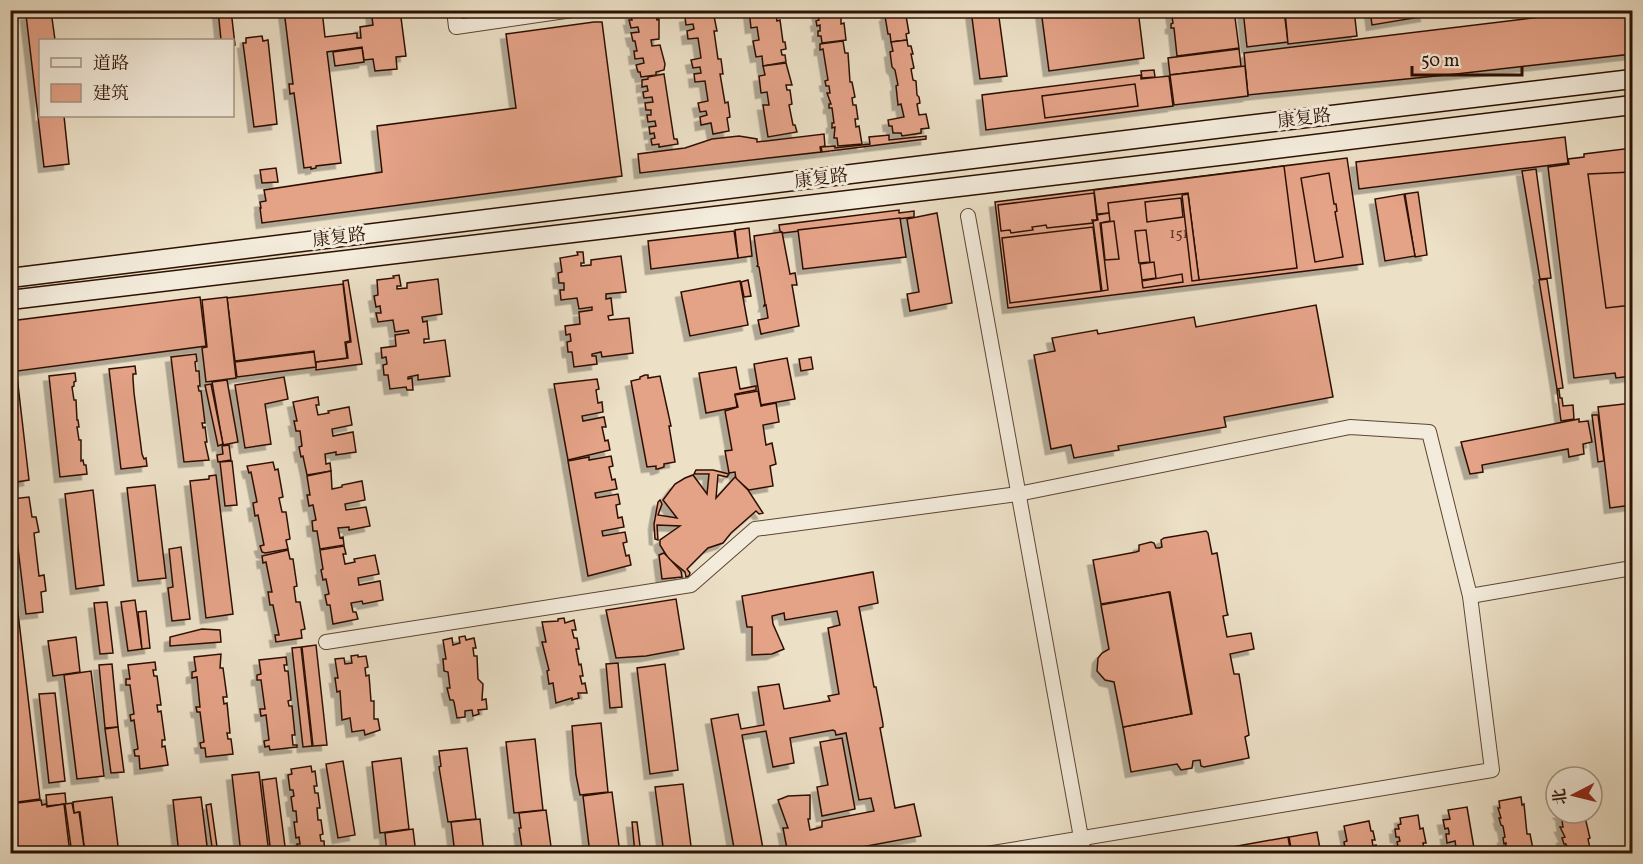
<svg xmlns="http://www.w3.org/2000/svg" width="1643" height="864" font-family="Vollkorn,'Noto Serif SC',serif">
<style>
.building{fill:#e4a287;stroke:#2d1102;stroke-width:1.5;filter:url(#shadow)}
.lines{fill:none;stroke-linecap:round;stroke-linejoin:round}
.street-casing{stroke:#5d4533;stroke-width:16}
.secondary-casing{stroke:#2d1102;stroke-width:21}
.street{stroke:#f3ebdb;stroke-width:14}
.secondary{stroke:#f3ebdb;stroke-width:18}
.labels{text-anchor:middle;stroke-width:6;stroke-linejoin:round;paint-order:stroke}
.number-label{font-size:15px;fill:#5b3523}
.street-label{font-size:18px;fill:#2d1102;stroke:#f3ebdb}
</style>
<defs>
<filter id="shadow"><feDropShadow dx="-5.5" dy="5.5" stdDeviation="0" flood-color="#0004"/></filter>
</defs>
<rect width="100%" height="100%" fill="#ece0c7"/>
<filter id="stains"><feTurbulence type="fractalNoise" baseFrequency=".00333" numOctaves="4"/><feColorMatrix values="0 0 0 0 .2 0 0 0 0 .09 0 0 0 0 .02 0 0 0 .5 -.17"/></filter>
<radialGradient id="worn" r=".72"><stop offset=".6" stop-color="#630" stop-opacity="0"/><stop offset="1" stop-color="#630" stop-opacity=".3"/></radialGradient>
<g class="building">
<path d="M218 10H231L235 45H232V40H221Z"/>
<path d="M284 10H322L325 37 357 33V38H361L360 27 373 25 371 10H400L406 56 396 57 397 69 375 71 373 59 364 60 362 47 327 52 341 163 316 166V168L311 169V167L304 168 294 93 290 94 289 84H293Z"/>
<path d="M694 10H711L712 16H714L717 31H714L718 59H721L723 74H720L725 103 728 102 730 117 727 118 729 131 713 134 711 123 701 125 700 117 707 115 706 111 700 112 698 103 708 101 705 81 695 82 694 74 701 73 700 67 693 68 691 60 701 58 698 38 688 39 687 31 694 29 693 24 686 25 685 17 695 15Z"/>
<path d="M749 10H775L777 21 780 20 783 42H785L786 49 781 50 782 55H785L786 62 763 66 762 56 756 57 753 41 759 40 757 27 751 28Z"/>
<path d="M817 10H841V24L844 23 846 40 822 43 821 36H818V31H820V25L817 26 816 21 819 20Z"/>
<path d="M886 10H905L909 33 906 34 907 40 891 42 890 34H888L885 16H887Z"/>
<path d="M971 10H998L1007 76 980 79Z"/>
<path d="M1041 10H1138L1144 58 1049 71Z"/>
<path d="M1171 10H1234L1239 48 1177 56 1174 28H1171V24L1173 23Z"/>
<path d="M1243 10H1287L1284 11 1288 42 1247 47Z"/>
<path d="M1293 10H1354L1357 36 1288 44 1285 11Z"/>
<path d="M1370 10H1425L1426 16 1372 25Z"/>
<path d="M1598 10H1632V54L1456 74 1248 95 1244 53Z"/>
<path d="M51 11 55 40H40V116H64L69 164 44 167 26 15Z"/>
<path d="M647 12V15L656 14 657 20 659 19V39L651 40 652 46 660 45 665 64 664 70 656 72V75L641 77 640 72H638L636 65 644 63 643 58 635 59 634 51H637L635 41H633L631 33 639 32 638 27 631 28 629 20H632L631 14Z"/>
<path d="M594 22H602L622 176 262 223 260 208H261L260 202 266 201 264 190 382 172 377 126 516 108 506 34Z"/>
<path d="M262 36 263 41 268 40 277 124 254 127 243 43H246V38Z"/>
<path d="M907 40 908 46H911L913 54H911L914 68 911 69 913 80 916 81 917 95 919 97 920 103 917 104 919 115 926 114 929 128 921 129V133L902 136 901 133H893L892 126H889L888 120 904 117 901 104 898 105 896 86 898 85 895 70 892 67 890 52 893 51 891 42Z"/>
<path d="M843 41 845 53H848L850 82H852L855 97 852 98 853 105H856L858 119H855L856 127 859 126 862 144 838 146 837 138H834L835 127 832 128V123H834L832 108H829V104H831L827 93H830L829 86H826L825 81 828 80 823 49 820 50V44Z"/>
<path d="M362 48 364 62 335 66 333 52Z"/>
<path d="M1239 49 1241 66 1170 75 1168 58Z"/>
<path d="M786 63 792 85H786L787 90H790L792 104 789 105 793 125H795L797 132 768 137 763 105H769L767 92 761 93 759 76 765 75 763 66Z"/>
<path d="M1245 66 1248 96 1174 105 1170 75Z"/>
<path d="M1154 70 1155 77 1142 78 1141 71Z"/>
<path d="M664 74 674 139H677L678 144 659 147V144L652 145 651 139 655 138 654 133 650 134 649 127 656 126 655 121 648 122 647 115H651V110H646L645 103 653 102 652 97 644 98 643 92 648 91 647 86 642 87V80L648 79V77Z"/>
<path d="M1141 75V79L1169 76 1173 106 986 130 982 95Z"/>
<path d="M1135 84 1138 106 1045 118 1042 96Z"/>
<path d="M10 112 17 168 10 169Z"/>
<path d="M824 134 825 146 820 147 821 152 640 173 638 154 685 148 712 139 739 136 757 139V142Z"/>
<path d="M889 135V140L926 136V139L822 152 821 147 835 146V148L870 144 869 137Z"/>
<path d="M1565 137 1568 163 1359 189 1356 162Z"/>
<path d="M1632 148V376L1616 378 1615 373 1574 378 1548 167 1569 164 1568 159 1584 157V154Z"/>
<path d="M1347 158 1363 264 1008 308 995 202Z"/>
<path d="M1284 166 1297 268 1199 280 1188 193 1108 203 1109 213 1097 214 1094 190Z"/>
<path d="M276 168 278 182 262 183 260 170Z"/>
<path d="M1536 169 1551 278 1540 279 1522 171Z"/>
<path d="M1632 172V305L1606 308 1588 174Z"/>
<path d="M1329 173 1334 204H1336L1337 211 1335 212 1343 257 1315 262 1301 178Z"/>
<path d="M1418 192 1427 255 1415 257 1405 194Z"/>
<path d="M1094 193 1097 220H1092L1093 223 1047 228 1046 225 1032 227 1033 230 1011 233 1010 230 1001 231 998 205Z"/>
<path d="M1188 194 1199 280 1192 281 1182 195Z"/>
<path d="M1404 194 1415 256 1385 261 1375 199Z"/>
<path d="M1181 198 1183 217 1147 222 1145 202Z"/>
<path d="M899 210V213L914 211V217L783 233 780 231 779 225Z"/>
<path d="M937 213 952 303 910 311 907 294 919 292 907 219Z"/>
<path d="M1109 213 1110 221 1100 223 1108 290 1102 291 1093 221 1098 220 1097 215Z"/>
<path d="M900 218 906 257 803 269 798 230Z"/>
<path d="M1114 221 1119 259 1105 260 1101 223Z"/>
<path d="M1093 227 1101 291 1010 303 1002 238Z"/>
<path d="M749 228 752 256 738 258 735 230Z"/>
<path d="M1146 230 1150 262 1139 263 1135 231Z"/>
<path d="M734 231 738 258 651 269 648 241Z"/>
<path d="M782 232 790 274 795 273 797 285H792L799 326 761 334 758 320 768 318 766 305 764 306 765 303 759 267 757 266 758 265 754 236Z"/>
<path d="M577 252H583L584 263H581V266L591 265V260L621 256 626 292 606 294V299L611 298 613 315 608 316 609 320 629 318 633 353 602 357 601 352 592 354V356H596L597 364 574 367 572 352H568L567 342 571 341 570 334 566 335 565 326 580 324 579 312 592 310V307L579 309 577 298 561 300 560 290H564V283H559L558 273 562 272 560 258 578 255Z"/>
<path d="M1154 262 1156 278 1142 280 1140 264Z"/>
<path d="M1182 274 1183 282 1143 288 1142 281Z"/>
<path d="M399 275 401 286H397V289L407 288V283L438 279 442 314 422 317 423 322 427 321 429 339H424V343L445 340 450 376 418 380V375L408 377V379L412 378 413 390H407L406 387 390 389 388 375H384L383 365 387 364 386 357 382 358 381 348 396 346 395 335 409 333 408 330 395 332 393 320 378 322 376 313H381L380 306 376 307 374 296 378 295 377 280 394 278 393 276Z"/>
<path d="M1547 279 1563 388 1557 389 1539 280Z"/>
<path d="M348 280 362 364 316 370V362L348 358 346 343 351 342 343 281Z"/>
<path d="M748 280 751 296 744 297 741 282Z"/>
<path d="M740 281 748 325 690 336 681 292Z"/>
<path d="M343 284 350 341 345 342 347 358 315 362 314 351 235 361 227 298Z"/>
<path d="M200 297 206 346 10 372V321Z"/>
<path d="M227 297 236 378 206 382 202 348 207 347 202 300Z"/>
<path d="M1316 305 1333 397 1224 417 1226 427 1118 446 1119 450 1074 458 1071 445 1051 449 1034 355 1055 351 1052 338 1097 330 1098 334 1194 317 1196 327Z"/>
<path d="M314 352 316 367 237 377 235 362Z"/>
<path d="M196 354 197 361 195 362 196 371H199L200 386H198L199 391H201L205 423H202L203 428 205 427 207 442H205L209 460 184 462 171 357Z"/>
<path d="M811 357 813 369 801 371 799 359Z"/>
<path d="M787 358 795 399 761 405 754 364Z"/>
<path d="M135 366 136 374H133V379L134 393 142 454 144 459 146 458 147 466 121 469 109 369Z"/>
<path d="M736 367 740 389 756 386V390L735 394 737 407 706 413 699 373Z"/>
<path d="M75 373 76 381 74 382V386L72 387 74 400H76L77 420H78L79 427H77L79 440H81V461L83 460 84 465H86L87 474 60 477 49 376Z"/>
<path d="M645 375H648V378L660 376 671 426H669L675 462 664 464V467L658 469H656V466L647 467 631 381 640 379V377Z"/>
<path d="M17 376 29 480 10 483V377Z"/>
<path d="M284 377 288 399 265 404 271 444 245 448 235 385Z"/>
<path d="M597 379 599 389 596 390 598 403 602 402 603 412 582 416 583 421 604 417 606 427H602L605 441 608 440 610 450 568 460 554 384Z"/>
<path d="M227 380 238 442 223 445 212 382Z"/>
<path d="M211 384 223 444 218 446 205 385Z"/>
<path d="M1557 390H1559L1560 398H1562L1563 406 1573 405 1574 419 1561 421Z"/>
<path d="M758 391 761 406 776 403 779 422 763 425 766 445 772 443 776 464 770 466 773 486 749 490 736 479 735 472 729 473 725 451 732 450 725 411 738 407 735 395Z"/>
<path d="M318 397 319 405H316L318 415 329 413 328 411 349 407 352 425 332 429 333 436 353 432 356 452 336 455V452L325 454 326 464 330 463 331 471 307 475 303 456 301 457 299 447 302 446 300 431H296L294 421H297L293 402Z"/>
<path d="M1632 403V505L1610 508 1598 407Z"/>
<path d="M1592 415H1598L1604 461 1598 462Z"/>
<path d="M1579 419V422L1588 421 1592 442 1583 444 1584 454 1569 457 1568 449 1482 465 1483 472 1470 474 1461 442Z"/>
<path d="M229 445 231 460 218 462 217 455 223 454 222 446Z"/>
<path d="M611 456 613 466 609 467 612 480 615 479 617 489 595 493 596 498 618 494 620 504 616 505 618 518 622 517 624 527 602 531 603 536 625 532 627 542 623 543 626 556 629 555 631 565 588 576 568 461 589 457V460Z"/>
<path d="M232 461 237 505 225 506 220 462Z"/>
<path d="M273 462 275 470 278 469 283 497 279 498 282 512H286L290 539 286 540 288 549 265 553 262 552 260 546 264 545 258 515 255 516 253 503 257 502 251 472 249 473 247 466Z"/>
<path d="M696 470H713L729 474 727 477 718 475 716 498 735 477 748 490 763 513 759 514 756 511 731 533 723 543 708 548 687 569 690 573 689 576 686 577 685 572 668 558 660 545V540L680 526 657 525 658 540 655 539 654 524 658 502 660 500 662 504 658 515 677 518 663 500 675 484 685 478 693 475 707 494 709 474H694Z"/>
<path d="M331 471 332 489 342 487V485L362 481 365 500 345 504 346 510 366 507 370 526 349 530V527L338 528 340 538 343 537 344 545 320 549 317 531H313L312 521 316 520 313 505 309 506 307 495H310L307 476Z"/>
<path d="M216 475 233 614 206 618 190 481 209 479V476Z"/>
<path d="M155 485 166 578 138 581 127 488Z"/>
<path d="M93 490 104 585 76 589 65 494Z"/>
<path d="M29 497 32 517H36L39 532 34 533 39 576 44 575 46 591 41 592 43 612 26 614 12 499Z"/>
<path d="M1206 531 1208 533 1212 554 1217 553 1227 612 1228 615 1223 616 1227 637 1251 633 1254 649 1230 654 1234 674H1239L1249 735 1245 737 1249 758 1204 767 1201 766 1200 760 1193 761 1192 768 1181 770 1177 764 1131 772 1123 727 1192 714 1170 592 1101 604 1093 560 1136 552 1139 551V545L1151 542 1154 543 1156 548H1159L1162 547 1161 540 1164 538Z"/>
<path d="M10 545 40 799 10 803Z"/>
<path d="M344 546 346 554H343L345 564 355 562 354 559 375 555 379 574 358 578 359 585 380 581 383 600 363 604 362 601 351 603 353 612H356L358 619 333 624 330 605H327L325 595 329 594 326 579 323 580 321 570 323 569 320 550Z"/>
<path d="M181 547 190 619 172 621 168 588 173 587 169 549Z"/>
<path d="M288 550 290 559H293L297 586 294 587 296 602H300L305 629 301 630 302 638 276 642 275 635H279L273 605H270L268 592H272L266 562 263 563 262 556Z"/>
<path d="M664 553 681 571 682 577 662 579 659 555Z"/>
<path d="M873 572 878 603 859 607 874 687H876L883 724V727L880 728 895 808 914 804 921 836 824 854H788L783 828H788L778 800 788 796 810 795V819H808L810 830 822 827V821L874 811 871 798 859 800 846 733 836 735 835 731 833 730 790 738 794 763 773 767 766 731 742 735 764 854H735L711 719 738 714 741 729 764 725 758 687 779 684 784 709 830 701 828 696 839 694 828 628 840 625 837 611 785 620 784 613 772 616 773 624 784 649 772 654 752 655V627H747L742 596Z"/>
<path d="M1169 592 1191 714 1123 727 1114 682 1105 680 1097 671 1098 658 1102 653 1109 649 1101 605Z"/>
<path d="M676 599 684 649 646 656 616 658 606 610Z"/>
<path d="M135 600 142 649 128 651 121 602Z"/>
<path d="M107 602 113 653 100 654 94 603Z"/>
<path d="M146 611 150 648 142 649 138 612Z"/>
<path d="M564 618 565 623 574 620 576 630H572L574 638H577L579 649H576L579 665 581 664 583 676H580L582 684 585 683 587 693H578L579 698 572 700V698L556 703 553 683 549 684 547 671 549 670 542 642H546L542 622 558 621V619Z"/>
<path d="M202 629 220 630 221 642 170 646V637Z"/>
<path d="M465 636 466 640 474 638 476 648H473L474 656H477L478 679 483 684 482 700 486 699 487 709 478 710 479 714 473 716 472 710 465 711V717L457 718 454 702 453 700H450L447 688H450L448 672 444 671 443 659H446L443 640 452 638 453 645 460 643 459 637Z"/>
<path d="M76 637 80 672 53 676 48 641Z"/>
<path d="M316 645 327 745 313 746 302 647Z"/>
<path d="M301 647 312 746 303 747 292 648Z"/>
<path d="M221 654 220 668H223L227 697H223L224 704 227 703 230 733H227L228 739H231L233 754 206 757 205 748H201L200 743 204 742 200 712H197L196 707H200L197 677 192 678V672L196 671 194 657Z"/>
<path d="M358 655V657L366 656 368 667 365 668 366 676 369 675 371 701H374V719H378L380 730 365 735 364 730 352 732 350 718 342 720 340 691 337 692 335 678H338L335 659 344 658 345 664 352 663 351 656Z"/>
<path d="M286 657 287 665H284L285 671H288L291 700 288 701 289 706H292L295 735H292L293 745H297V747L270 750 269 746 265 747 264 741 269 740 266 715 261 716 260 709H265L261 680H257V675L261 674 259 660Z"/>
<path d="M155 662 156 670H153L154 676H157L161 705H157L158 712 161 711 165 740H162V747L165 746 168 765 140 769 139 756H135L134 750 138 749 134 720 131 721 130 715 134 714 130 685H126V679H130L128 665Z"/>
<path d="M618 663 622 707 610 708 606 664Z"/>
<path d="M112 664 118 727 105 728 99 665Z"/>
<path d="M665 664 678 770 650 774 637 668Z"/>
<path d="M91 671 104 776 77 779 64 675Z"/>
<path d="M55 693 65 781 49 783 39 694Z"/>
<path d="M601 723 608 792 580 795 576 775 572 726Z"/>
<path d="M118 727 124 772 111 773 105 729Z"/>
<path d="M842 738 855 809 822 816 817 787 828 785 820 742Z"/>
<path d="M535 739 543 810 514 813 506 742Z"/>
<path d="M467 748 476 819 448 822 439 767 441 766 439 751Z"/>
<path d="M401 758 409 829 380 833 372 762Z"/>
<path d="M343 761 355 835 338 838 326 764Z"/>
<path d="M311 766 312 772 315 771 317 786H314L315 793H318L320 808H317L318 820H321L323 834 320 835 321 841H324L325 854H298L297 844H300L299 837 296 838 294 822H297L296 811H293L291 797 294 796 293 790H290L288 775 292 774 291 769Z"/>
<path d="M259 772 269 854H241L232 775Z"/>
<path d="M276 778 286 854H271L262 780Z"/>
<path d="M683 784 692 854H664L655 787Z"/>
<path d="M612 792 620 854H590L583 796Z"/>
<path d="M65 793 66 804 47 806 46 795Z"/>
<path d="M112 797 119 854H85L80 812 74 813 73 802Z"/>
<path d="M201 797 208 854H179L173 800Z"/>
<path d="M1521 797 1522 805 1524 804 1527 834H1530L1533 849 1530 850 1531 854H1505L1506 843 1504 844 1503 838 1505 837 1503 826 1501 825 1499 818H1501L1498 808H1500L1499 801Z"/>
<path d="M41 800 42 805 46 804 47 807 64 804 70 854H10V804Z"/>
<path d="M72 803 74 813 79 812 85 854H72L65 804Z"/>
<path d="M211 804 218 854H213L206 805Z"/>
<path d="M1467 807 1475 854H1457L1455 841 1447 843 1446 834H1449V831L1448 828 1445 829 1443 820 1450 819 1448 810Z"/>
<path d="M546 810 552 854H523L519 828H521L519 813Z"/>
<path d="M1558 813H1584L1590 838 1588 839 1591 853 1593 854H1568L1566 844H1564L1562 838 1565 837 1560 827H1563L1561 814Z"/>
<path d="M1418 815 1420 829 1423 828 1426 843H1423L1425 854H1406V850L1399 851 1397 842 1400 841 1399 837H1396L1395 829H1399L1398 825 1401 824 1400 818Z"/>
<path d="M480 819 484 854H455L451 822Z"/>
<path d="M1369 821 1371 831H1373L1375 840H1372L1373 846 1376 845 1377 854H1346L1344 842 1347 841 1344 826Z"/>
<path d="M632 822H637L641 854H635Z"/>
<path d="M413 829 416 854H387L385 833Z"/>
<path d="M1317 832 1321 854H1292L1289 837Z"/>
<path d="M1288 837 1291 854H1193Z"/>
</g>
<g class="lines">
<defs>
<g id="street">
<path d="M454 10 456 27 572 10"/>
<path d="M968 216 1084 854"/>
<path d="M1470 596 1632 568"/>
<path d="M326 642 691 585 755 529 1018 494 1350 427 1429 432 1470 596 1492 770 987 854"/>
</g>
<g id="secondary">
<path d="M10 278 1231 127 1632 79"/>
<path d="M10 300 1235 154 1632 105"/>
</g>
</defs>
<use href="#street" class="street-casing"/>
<use href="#secondary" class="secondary-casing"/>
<use href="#street" class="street"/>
<use href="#secondary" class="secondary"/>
</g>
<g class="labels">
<g class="number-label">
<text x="1179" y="238">151</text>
</g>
<g class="street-label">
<text transform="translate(1304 118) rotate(-7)" y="6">康复路</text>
<text transform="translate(821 178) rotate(-7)" y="6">康复路</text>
<text transform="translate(339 237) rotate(-7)" y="6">康复路</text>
</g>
</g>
<rect width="1643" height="864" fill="none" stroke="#ece0c7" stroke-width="36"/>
<rect x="12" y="12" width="1619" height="840" fill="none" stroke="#2d1102" stroke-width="3"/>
<rect x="18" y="18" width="1607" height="828" fill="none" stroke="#2d1102" stroke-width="1.5"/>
<rect x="39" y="39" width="195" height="78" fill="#f3ebdb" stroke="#a49484" stroke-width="1.5"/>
<rect x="51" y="58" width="30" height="9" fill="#f3ebdb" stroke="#a49484" stroke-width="1.5"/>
<text x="93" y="69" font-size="18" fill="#2d1102">道路</text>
<rect x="51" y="84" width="30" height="18" fill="#e4a287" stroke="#a49484" stroke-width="1.5"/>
<text x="93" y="99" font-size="18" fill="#2d1102">建筑</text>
<g transform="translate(1574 795) rotate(263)"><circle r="28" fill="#f3ebdb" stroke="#a49484" stroke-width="1.5"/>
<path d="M0-4.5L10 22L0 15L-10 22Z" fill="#8f2418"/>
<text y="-9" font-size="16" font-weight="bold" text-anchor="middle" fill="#2d1102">北</text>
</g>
<path d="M1412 66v9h110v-9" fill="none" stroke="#2d1102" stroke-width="3"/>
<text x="1421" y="66" font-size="18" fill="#2d1102" stroke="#f3ebdb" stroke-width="4.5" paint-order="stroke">50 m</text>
<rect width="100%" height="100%" filter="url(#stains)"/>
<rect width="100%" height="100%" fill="url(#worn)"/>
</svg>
